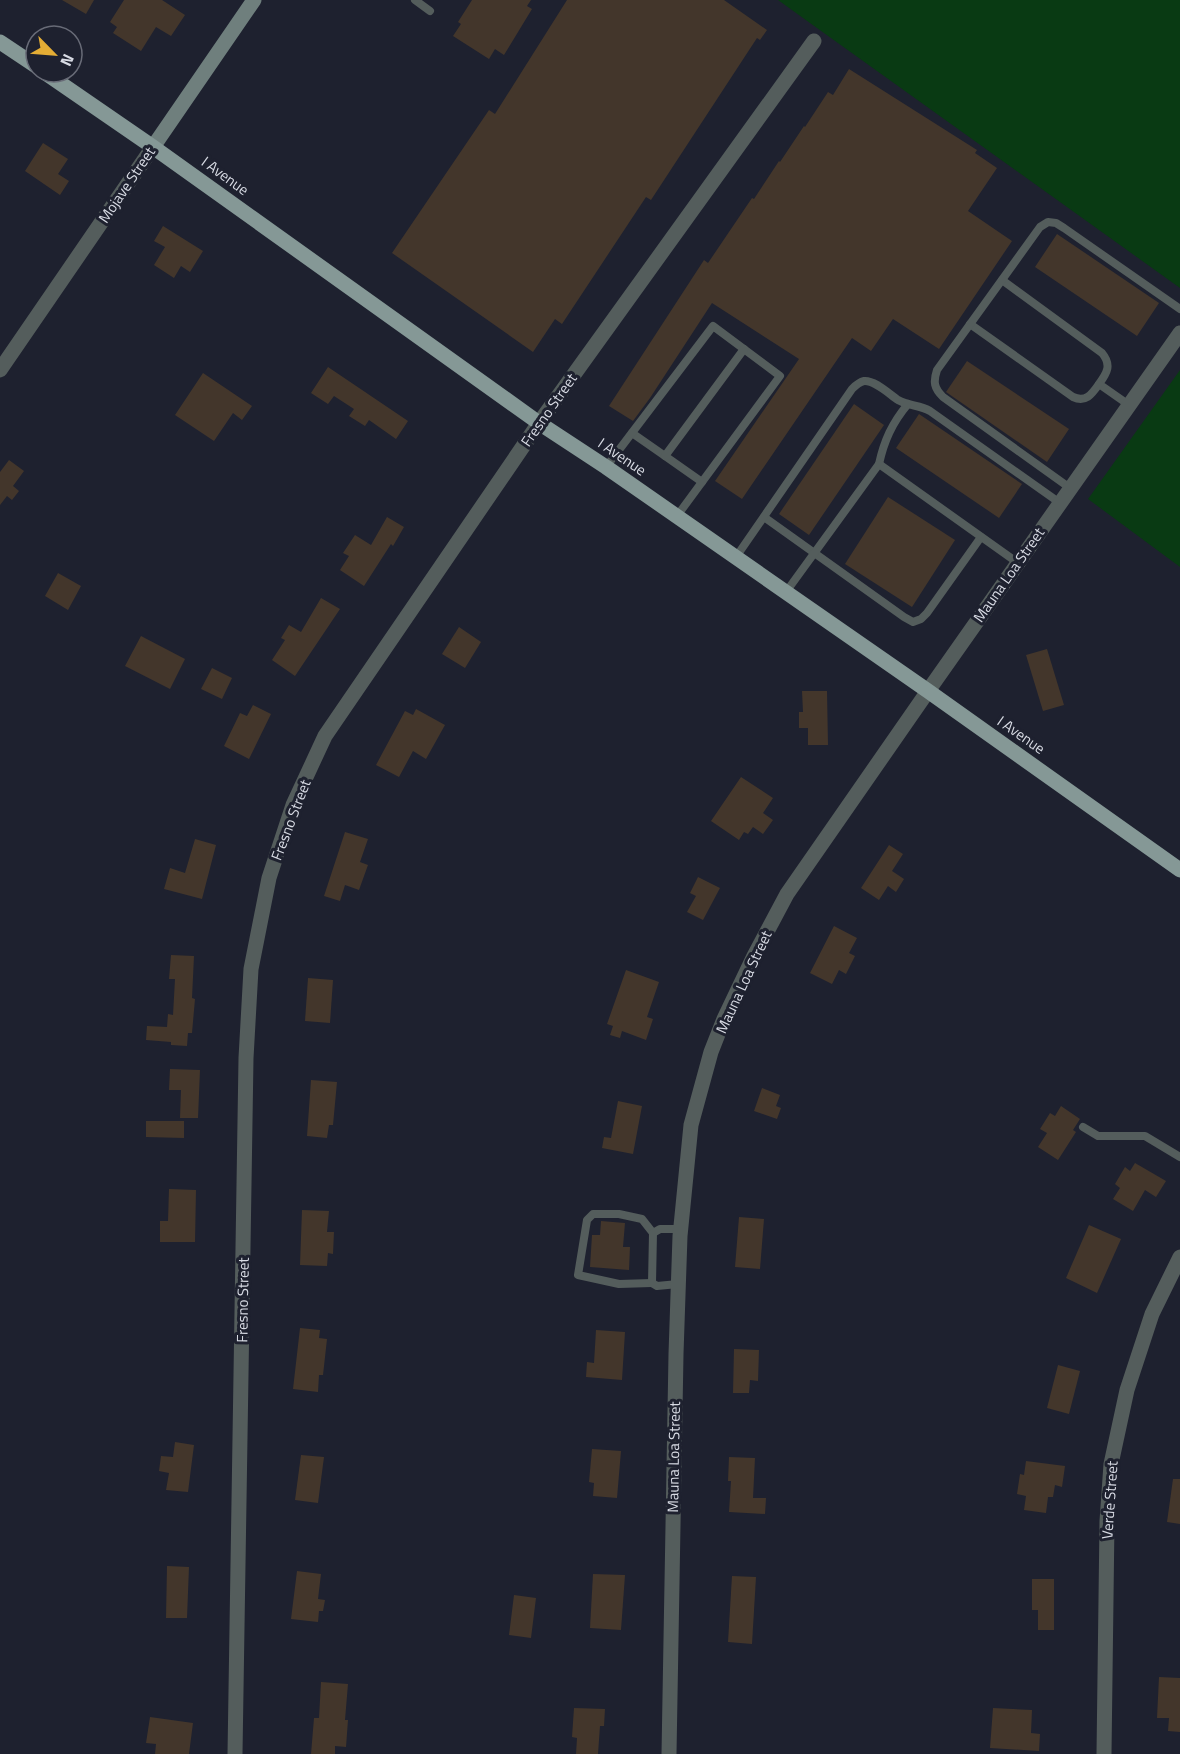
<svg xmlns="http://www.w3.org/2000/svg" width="1180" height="1754" font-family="'Titillium Web',sans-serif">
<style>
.green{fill:#093a13}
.building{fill:#43362b}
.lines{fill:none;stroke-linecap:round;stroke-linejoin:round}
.lane{stroke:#545d5c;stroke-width:8}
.street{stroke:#545d5c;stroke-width:15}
.secondary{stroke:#6f7f7d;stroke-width:15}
.primary{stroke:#859896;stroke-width:15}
.labels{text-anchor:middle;stroke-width:6;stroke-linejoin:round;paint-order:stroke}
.street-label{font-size:15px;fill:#d8dbe4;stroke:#1e212f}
</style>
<rect width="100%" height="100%" fill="#1e212f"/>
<g class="green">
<path d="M778 0H1180V288L803 18Z"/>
<path d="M1180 370V567L1088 499Z"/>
</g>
<g class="building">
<path d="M62 0H94L86 14Z"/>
<path d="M124 0H162L185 15 171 36 156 27 141 51 113 33 117 27 110 22Z"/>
<path d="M472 0H531L527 6 532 9 504 55 495 49 489 59 453 36 461 24 458 22Z"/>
<path d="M567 0H724L767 30 760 40 757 38 651 200 646 197 562 324 555 319 533 352 392 253 489 110 495 114Z"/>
<path d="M849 69 977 150 975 153 997 168 968 211 1012 241 939 349 893 319 871 351 852 338 742 499 715 481 799 359 712 303 650 398 633 421 609 406 704 260 708 263 752 198 754 199 779 161 780 162 804 126 805 127 828 92 833 95Z"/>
<path d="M43 143 68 159 58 174 69 181 60 195 25 171Z"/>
<path d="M163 226 203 251 190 272 181 266 174 278 154 265 165 247 154 241Z"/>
<path d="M1057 234 1159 303 1137 336 1035 267Z"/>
<path d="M967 361 1069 429 1047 462 946 392Z"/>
<path d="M328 367 408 421 396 439 369 420 365 426 349 416 354 409 334 396 328 404 311 393Z"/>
<path d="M203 373 252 406 242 420 233 413 214 441 175 415Z"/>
<path d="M854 404 884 425 809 535 779 514Z"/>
<path d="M919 414 1022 484 999 518 896 448Z"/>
<path d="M9 460 24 471 13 486 19 491 12 500 7 496 0 505V472Z"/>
<path d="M888 497 955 540 912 607 845 564Z"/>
<path d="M387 517 404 527 393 546 391 544 364 586 340 570 349 556 343 553 355 535 371 545Z"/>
<path d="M58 573 81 586 68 610 45 596Z"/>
<path d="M321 598 340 609 295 676 272 660 285 640 281 638 289 625 301 632Z"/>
<path d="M459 627 481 642 465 668 442 654Z"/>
<path d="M141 636 185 659 170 689 125 666Z"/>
<path d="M1047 649 1064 705 1043 711 1026 655Z"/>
<path d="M212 668 232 678 222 699 201 689Z"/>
<path d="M802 691H827L828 745H808V728H799V712H803Z"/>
<path d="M253 705 271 714 249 759 224 746 240 713 247 716Z"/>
<path d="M416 709 445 725 426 759 413 751 399 777 376 765 405 711 413 715Z"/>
<path d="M741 777 773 798 763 813 773 820 763 834 753 827 748 834 744 832 739 840 711 821Z"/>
<path d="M345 832 368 839 360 862 368 865 359 890 345 885 340 901 324 896Z"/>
<path d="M195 839 216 845 202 899 164 889 170 868 185 873Z"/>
<path d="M889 845 903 854 892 871 904 879 896 892 888 886 879 900 861 888Z"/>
<path d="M698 877 720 888 703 920 687 912 696 896 690 893Z"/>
<path d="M834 926 857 938 849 953 855 956 846 974 839 970 832 984 810 973Z"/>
<path d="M171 955 194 956 192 998 195 999 192 1033H188L187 1046 171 1045V1042L146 1040 147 1026 167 1027 168 1014 173 1015 175 979H169Z"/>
<path d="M626 970 659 982 647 1017 653 1019 646 1040 622 1031 620 1038 610 1035 613 1026 607 1024Z"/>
<path d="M308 978 333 980 330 1023 305 1021Z"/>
<path d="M170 1069 200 1070 198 1118H180L181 1090H169Z"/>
<path d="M311 1080 337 1082 333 1125H329L327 1138 307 1136Z"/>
<path d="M762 1088 780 1095 776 1106 781 1108 777 1119 754 1111Z"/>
<path d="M618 1101 642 1106 633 1154 602 1148 604 1137 611 1138Z"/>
<path d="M1061 1106 1080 1119 1073 1130 1076 1132 1058 1160 1038 1147 1047 1133 1040 1129 1050 1113 1055 1116Z"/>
<path d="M146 1121H184V1138L146 1137Z"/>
<path d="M1135 1163 1166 1181 1156 1197 1145 1190 1133 1211 1113 1199 1120 1188 1115 1184 1125 1167 1130 1171Z"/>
<path d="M169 1189 196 1190 195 1242H160V1221H168Z"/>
<path d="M302 1210 329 1211 327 1232H334L333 1254 328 1253 327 1266 300 1265Z"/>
<path d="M739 1217 764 1219 760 1269 735 1267Z"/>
<path d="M601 1221 625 1223 623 1247H630L629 1270 590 1267 592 1235H600Z"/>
<path d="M1089 1225 1121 1239 1097 1293 1066 1278Z"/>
<path d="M300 1328 320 1330 319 1338 327 1339 323 1375H319L318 1392 293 1389Z"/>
<path d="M596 1330 625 1332 622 1380 586 1377 587 1362 594 1363Z"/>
<path d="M734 1349 759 1350 758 1381 750 1380 749 1393H733Z"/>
<path d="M1058 1365 1080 1371 1069 1414 1047 1408Z"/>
<path d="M175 1442 194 1445 188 1492 166 1490 169 1473 159 1471 161 1456 173 1457Z"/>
<path d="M592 1449 621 1451 617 1498 593 1496 594 1483 589 1482Z"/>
<path d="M301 1455 324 1457 318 1503 295 1500Z"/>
<path d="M729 1457 755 1458 753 1498H766L765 1514 729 1512 731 1481H728Z"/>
<path d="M1026 1461 1065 1466 1062 1487 1055 1485 1053 1497H1048L1046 1513 1024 1510 1026 1496 1017 1494 1020 1474 1024 1475Z"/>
<path d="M1173 1479H1180V1524L1167 1522Z"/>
<path d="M167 1566 189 1567 187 1618H166Z"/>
<path d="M297 1571 321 1574 318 1599 325 1600 323 1611H319L318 1622 291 1619Z"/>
<path d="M593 1574 625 1575 621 1630 590 1628Z"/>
<path d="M732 1576 756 1577 752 1644 728 1642Z"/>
<path d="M1032 1579H1054V1630H1038V1610H1032Z"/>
<path d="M514 1595 536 1598 531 1638 509 1635Z"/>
<path d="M1159 1677 1180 1678V1732L1168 1731 1169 1718H1157Z"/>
<path d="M321 1682 348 1684 345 1720H348L346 1747 335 1746V1754H311L314 1718H319Z"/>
<path d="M574 1708 605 1709 604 1726H600L598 1754H576L577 1738 572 1737Z"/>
<path d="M993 1708 1032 1710 1031 1733 1040 1734 1039 1751 990 1748Z"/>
<path d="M150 1717 193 1723 189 1754H155L156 1744 146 1743Z"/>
</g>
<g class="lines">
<g class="lane">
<path d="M415 0 430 11"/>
<path d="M1002 280 1102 353C1112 365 1107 373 1099 384L1129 405"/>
<path d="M970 324 1073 397C1086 403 1092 394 1099 384"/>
<path d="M632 433 665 456"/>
<path d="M879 464C884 441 892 423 908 404"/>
<path d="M606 467 713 326 780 376 677 516"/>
<path d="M702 482 665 456 744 349"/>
<path d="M1070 488 943 397C934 388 933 382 937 370L1040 227 1048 222 1056 223 1064 228 1180 309"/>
<path d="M764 517 904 617 913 622 921 619 927 613 981 537"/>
<path d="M736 557 852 389C855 386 859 382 864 381 875 380 889 394 898 400 908 406 920 405 930 411L1060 503"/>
<path d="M786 592 879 464 1018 563"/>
<path d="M1083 1127 1098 1136H1145L1180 1157"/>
<path d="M652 1283 619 1284 578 1275 587 1220 593 1214H619L642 1219 653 1233"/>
<path d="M678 1284 657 1286 652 1283 653 1233 660 1229H680"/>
</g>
<g class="street">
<path d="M0 370 153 147"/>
<path d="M235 1754 246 1058 251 969 269 878 293 805 325 736 539 423 814 41"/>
<path d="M669 1754 676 1354 680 1236 691 1125 711 1052 724 1019 754 956 787 894 928 691 1180 333"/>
<path d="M1104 1754 1107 1521 1111 1464 1127 1390 1152 1314 1180 1257"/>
</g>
<path class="secondary" d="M153 147 254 0"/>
<g class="primary">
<path d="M0 42 36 66"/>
<path d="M44 72 153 147 539 423 606 467 928 691 1180 870"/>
</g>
</g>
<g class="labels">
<g class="street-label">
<text transform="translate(225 176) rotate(36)" y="5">I Avenue</text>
<text transform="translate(127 185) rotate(-56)" y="5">Mojave Street</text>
<text transform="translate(549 410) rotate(-55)" y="5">Fresno Street</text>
<text transform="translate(622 457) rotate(34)" y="5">I Avenue</text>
<text transform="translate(1009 575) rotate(-55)" y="5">Mauna Loa Street</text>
<text transform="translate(1021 735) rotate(35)" y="5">I Avenue</text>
<text transform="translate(291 820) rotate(-69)" y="5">Fresno Street</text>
<text transform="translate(744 982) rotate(-65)" y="5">Mauna Loa Street</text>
<text transform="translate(243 1300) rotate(-89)" y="5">Fresno Street</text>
<text transform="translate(674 1457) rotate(-89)" y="5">Mauna Loa Street</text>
<text transform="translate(1110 1500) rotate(-86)" y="5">Verde Street</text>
</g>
</g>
<g transform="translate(54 54) rotate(115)"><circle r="28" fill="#1e212f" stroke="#686b77" stroke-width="1.5"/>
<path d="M0-4.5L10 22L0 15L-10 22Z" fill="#e4ad35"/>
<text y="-9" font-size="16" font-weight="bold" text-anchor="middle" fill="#d8dbe4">N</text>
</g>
</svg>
